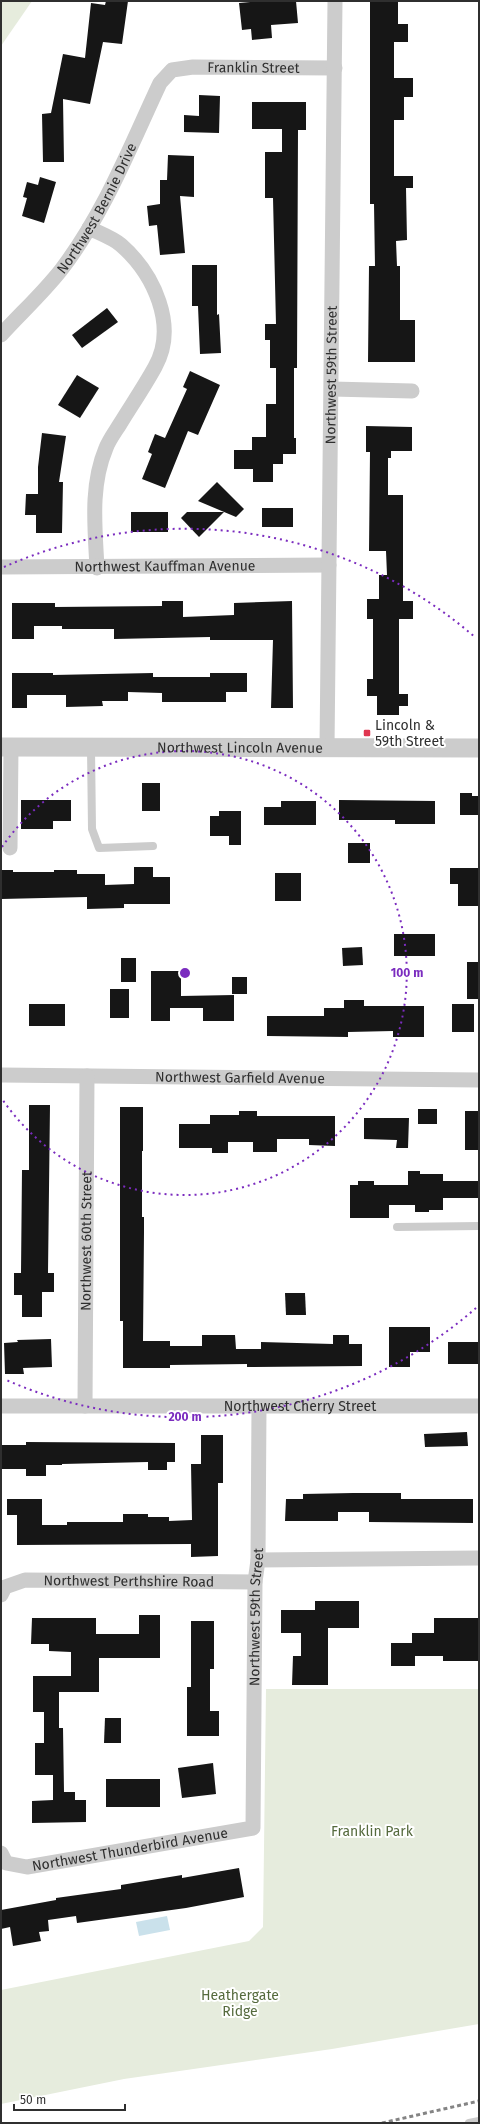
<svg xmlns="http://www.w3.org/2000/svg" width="480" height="2124" font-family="'Fira Sans',sans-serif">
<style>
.green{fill:#e6ecdd}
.water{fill:#cae1eb}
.building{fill:#161616}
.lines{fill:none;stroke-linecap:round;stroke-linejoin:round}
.service{stroke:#ccc;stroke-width:8}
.minor{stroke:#ccc;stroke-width:15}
.tertiary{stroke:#ccc;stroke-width:19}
.rail{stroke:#848484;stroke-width:3;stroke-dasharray:4 3;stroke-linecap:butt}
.ring{fill:none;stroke:#7b2cbf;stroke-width:2;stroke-dasharray:2 4}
.poi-dot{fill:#e03650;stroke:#fff;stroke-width:1.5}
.labels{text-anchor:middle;stroke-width:4;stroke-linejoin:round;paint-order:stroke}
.street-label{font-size:14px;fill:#2f2f2f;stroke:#fff}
.poi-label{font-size:14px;fill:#2f2f2f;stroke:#fff;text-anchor:start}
.park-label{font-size:14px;fill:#556a3d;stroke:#fff}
.centre{fill:#7b2cbf;stroke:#fff;stroke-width:2}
.ring-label{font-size:12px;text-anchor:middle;font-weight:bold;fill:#7b2cbf;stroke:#fff;stroke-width:4;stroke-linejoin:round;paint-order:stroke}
</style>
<rect width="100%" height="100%" fill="#fff"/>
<g class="green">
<path d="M1 1H32L1 46Z"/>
<path d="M266 1689H479V2024L332 2049 124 2079 1 2104V1990L249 1941 263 1927Z"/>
</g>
<path class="water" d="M167 1916 170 1930 139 1936 136 1922Z"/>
<g class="building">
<path d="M106 1H128L122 44 103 42 90 104 63 99 64 162H43L42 114 51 113 63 54 85 58 91 3 105 5Z"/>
<path d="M262 1H296L298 23 271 25 272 38 252 40 251 29 242 30 239 3Z"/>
<path d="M370 1H398V24H408V42H394V78H413V97H404V120H394V176H413V188H406L407 240 396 241 397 266H400V320H415V362H368L369 266H375L374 204H370Z"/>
<path d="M199 95 220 96 219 133 184 132V115L199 116Z"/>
<path d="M252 102H306V130H298L297 368H294V438H296V454H283V464H273V482H253V469H234V450H252V437H266V404H276V368H270V340H265V324H276L273 198H265V152H282V129H252Z"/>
<path d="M168 155 194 156V197L180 196 185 253 160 255 157 225 149 226 147 206 160 204V180H167Z"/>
<path d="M40 177 56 182 44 223 22 216 27 198 23 197 27 182 38 185Z"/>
<path d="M192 265H217V315L219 314 221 353 200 354 198 306H192Z"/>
<path d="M107 308 118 322 82 348 72 335Z"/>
<path d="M190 371 220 385 198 435 188 431 165 488 142 479 152 454 148 452 155 434 165 438 187 389 183 387Z"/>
<path d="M77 375 99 388 80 418 58 405Z"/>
<path d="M366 426 412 427V451H391V458H388V495H403V601H413V619H399V694H408V706H399V715H377V696H367V679H373V619H367V599H379V575H387L386 551H369L370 452H366Z"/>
<path d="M42 433 66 436 59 482H63L62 533H36V515H25L26 494H38V467Z"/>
<path d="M217 482 244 509 236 517 198 501Z"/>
<rect x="262" y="508" width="31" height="19"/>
<rect x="131" y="512" width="37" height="20"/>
<path d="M187 512H224L199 537 181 518Z"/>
<path d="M162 601H183V617L234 615V603L292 601 293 708H271L273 640H210V637L114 639V629H62V626H34V639H12V603H55V607L162 606Z"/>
<path d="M12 673H53V675L153 673V677H210V673H247V692H226V702H162V693L128 692V701H102L103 706 66 707V695H27V708H12Z"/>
<rect x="142" y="783" width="18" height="28"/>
<path d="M460 793H472V796H479V815H460Z"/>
<path d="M21 800H71V821H53V829H21Z"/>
<path d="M339 800 435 801V824H395V820H339Z"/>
<path d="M281 801H316V825H264V807H281Z"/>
<path d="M219 811H241V845H229V836H210V816H219Z"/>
<rect x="348" y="843" width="22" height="20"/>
<path d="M134 867H153V877H170V904H124V908L87 909V897L1 899V870H13V872H54V870H77V874H105V885L134 884Z"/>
<path d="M450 868H479V906H458V884H450Z"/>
<rect x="275" y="873" width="26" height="28"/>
<rect x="394" y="934" width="41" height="22"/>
<path d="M362 947 363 965 343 966 342 948Z"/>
<rect x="121" y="958" width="15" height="24"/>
<rect x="467" y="962" width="12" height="37"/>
<path d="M151 971H181V996L234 995V1021H203V1008H170V1021H151Z"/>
<rect x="232" y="977" width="15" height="17"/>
<rect x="110" y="989" width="19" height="29"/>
<path d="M344 1000H364V1006H424V1037H393V1031L348 1032V1037L267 1036V1016H324V1008H344Z"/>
<rect x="29" y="1004" width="36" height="22"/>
<rect x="452" y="1004" width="22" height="28"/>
<path d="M29 1105H50L48 1273H54V1292H42V1317H22V1295H14V1273H21L22 1170H29Z"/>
<path d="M120 1107H143V1151H142V1217H144V1232L143 1341H170V1346H202V1335H235L236 1349H261V1342L333 1344V1335H349V1344H362V1366L247 1367V1364L170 1365V1368H123V1321H120Z"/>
<rect x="418" y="1109" width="19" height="15"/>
<path d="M239 1111H257V1116H335V1146L309 1145V1139H277V1152H253V1142H228V1153H212V1148H179V1124H210V1115H239Z"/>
<rect x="465" y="1111" width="14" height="39"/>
<path d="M364 1118H409L408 1148H396L397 1140 364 1139Z"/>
<path d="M408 1171H420V1174H443V1181H479V1198H443V1210H429V1212H415V1205H389V1218H350V1185H358V1181H374V1185H408Z"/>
<path d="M285 1293H305L306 1315H286Z"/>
<path d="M389 1327H430V1352H410V1367H389Z"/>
<path d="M51 1339 52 1367 23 1368 24 1374H5L4 1343 18 1342 17 1340Z"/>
<rect x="448" y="1342" width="31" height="22"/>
<path d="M467 1432 468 1446 425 1447 424 1434Z"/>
<path d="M201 1435H223V1483H218V1556L191 1557V1544L17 1545V1515H7V1499H42V1525H67V1522H123V1514H148V1517H169V1521L192 1520 191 1464H201Z"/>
<path d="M26 1442 175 1443V1462H167V1470H148V1462L62 1464V1465H46V1476H26V1469H1V1445H26Z"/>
<path d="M353 1493H401V1499H473V1523L369 1522V1512H338V1521H285L286 1499H303V1494Z"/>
<path d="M315 1601H359V1628H328V1685H292L293 1656H301V1633H281V1610H315Z"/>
<path d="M139 1615H160V1658H99V1692H59V1728H63L64 1792H75V1800H86V1822L32 1823V1801L53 1800V1775H35V1743H44V1712H33V1676H71V1652L49 1651V1644H31L32 1618H96V1634H139Z"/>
<path d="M434 1618H479V1661H443V1656H415V1666H391V1643H412V1633H434Z"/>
<path d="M191 1621H214V1669H210V1711H219V1736H187V1687H191Z"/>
<path d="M105 1718H121V1743H104Z"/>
<path d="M213 1763 216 1794 182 1798 178 1768Z"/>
<rect x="106" y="1779" width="54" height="28"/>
<path d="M239 1868 244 1897 186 1908 77 1923 76 1916 48 1920 49 1931 39 1932 41 1941 13 1946 10 1927 1 1929V1910L56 1900V1898L121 1889V1885L182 1875V1878Z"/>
</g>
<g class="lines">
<g class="service">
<path d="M91 748 92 829 99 848 153 846"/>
<path d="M397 1227 479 1226"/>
<path d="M469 2123 479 2121"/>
</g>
<g class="minor">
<path d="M89 228C99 233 113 238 121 245 154 274 178 326 155 367 144 387 131 406 120 424 115 432 109 440 106 448 90 486 95 527 97 568"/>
<path id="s1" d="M1 335C21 313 43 293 61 270 104 214 130 147 160 83L172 70 193 67 335 68"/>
<path d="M332 389 412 391"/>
<path id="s2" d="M1 567 329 565"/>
<path id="s3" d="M327 748 335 1"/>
<path d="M10 848 11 747"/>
<path id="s4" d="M1 1075 479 1080"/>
<path id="s5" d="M1 1406H479"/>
<path id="s6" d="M85 1406 87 1076"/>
<path d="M258 1560 479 1558"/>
<path id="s7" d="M1 1595 5 1587 25 1580 255 1582"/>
<path id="s8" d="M1 1853 6 1863 27 1867 253 1828 255 1582 258 1560 259 1407"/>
</g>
<path class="tertiary" id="s9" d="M1 747 479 748"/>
<path class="rail" d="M382 2123 479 2101"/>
</g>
<g class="ring">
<path d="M2 847A222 222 0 1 1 2 1099"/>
<path d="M476 1308A444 444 0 0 1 4 1379M4 567A444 444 0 0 1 476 638"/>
</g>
<rect class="poi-dot" x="363" y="729" width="8" height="8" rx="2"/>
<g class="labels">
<g class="street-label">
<text dy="5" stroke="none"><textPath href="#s1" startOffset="400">Franklin Street</textPath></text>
<text dy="5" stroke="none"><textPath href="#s1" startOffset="160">Northwest Bernie Drive</textPath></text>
<text dy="5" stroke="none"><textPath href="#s3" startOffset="373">Northwest 59th Street</textPath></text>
<text dy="5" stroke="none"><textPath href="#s2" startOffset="164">Northwest Kauffman Avenue</textPath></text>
<text dy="5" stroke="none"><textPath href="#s9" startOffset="239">Northwest Lincoln Avenue</textPath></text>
<text dy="5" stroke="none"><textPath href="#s4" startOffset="239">Northwest Garfield Avenue</textPath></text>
<text dy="5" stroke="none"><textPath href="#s6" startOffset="165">Northwest 60th Street</textPath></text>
<text dy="5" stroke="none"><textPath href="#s5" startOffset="299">Northwest Cherry Street</textPath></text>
<text dy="5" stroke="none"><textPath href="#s7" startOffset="134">Northwest Perthshire Road</textPath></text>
<text dy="5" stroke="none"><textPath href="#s8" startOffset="473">Northwest 59th Street</textPath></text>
<text dy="5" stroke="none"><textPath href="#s8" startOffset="137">Northwest Thunderbird Avenue</textPath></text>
</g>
<g class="poi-label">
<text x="375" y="730">Lincoln &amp;<tspan x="375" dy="16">59th Street</tspan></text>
</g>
<g class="park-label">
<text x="372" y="1836">Franklin Park</text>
<text x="240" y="2000">Heathergate<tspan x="240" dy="16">Ridge</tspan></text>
</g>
</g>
<circle cx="185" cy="973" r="6" class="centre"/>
<g class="ring-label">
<text x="407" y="977">100 m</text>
<text x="185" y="1421">200 m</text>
</g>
<rect width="480" height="2124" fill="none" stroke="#2f2f2f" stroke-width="4"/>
<path d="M14 2104v6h111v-6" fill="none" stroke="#2f2f2f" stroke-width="2"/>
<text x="20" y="2104" font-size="12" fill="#2f2f2f" stroke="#ffffff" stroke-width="3" paint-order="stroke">50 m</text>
</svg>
